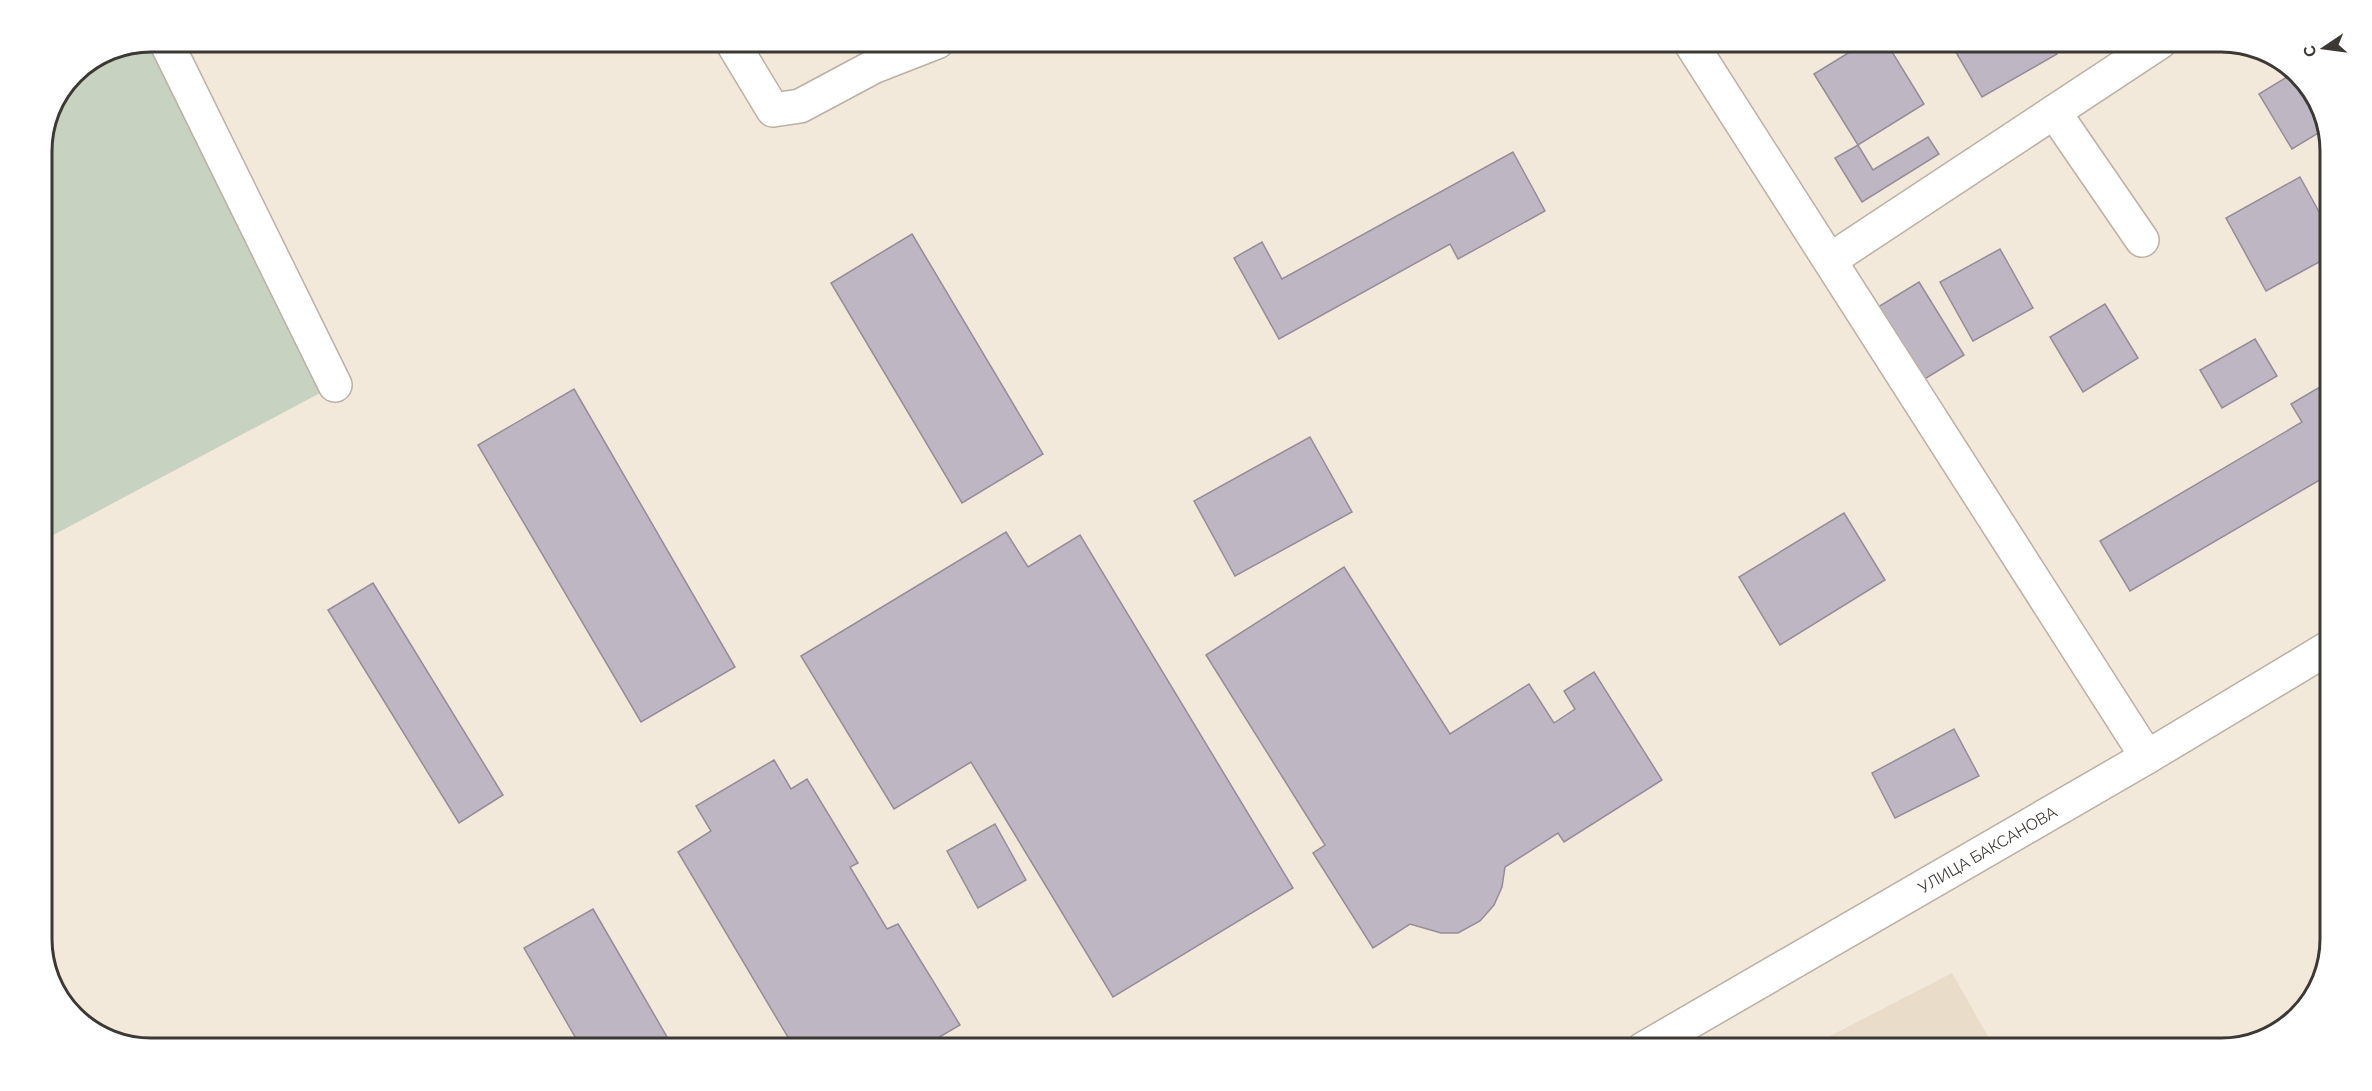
<svg xmlns="http://www.w3.org/2000/svg" width="2372" height="1091" font-family="Raleway,sans-serif">
<style>
.built{fill:#e9dcc8}
.green{fill:#c8d2c1}
.building{fill:#bfb6c4;stroke:#958c99;stroke-width:1.5}
.lines{fill:none;stroke-linecap:round;stroke-linejoin:round}
.minor-casing{stroke:#bab0a3;stroke-width:36}
.major-casing{stroke:#bab0a3;stroke-width:36}
.minor{stroke:#fff;stroke-width:33}
.major{stroke:#fff;stroke-width:33}
.labels{text-anchor:middle;stroke-width:4.5;stroke-linejoin:round;paint-order:stroke}
.street-label{font-size:16px;fill:#3c3833;stroke:#fff}
.rim{fill:none;stroke:#3c3833;stroke-width:3}
</style>
<rect width="100%" height="100%" fill="#f3e9db"/>
<path class="built" d="M1952 973 1995 1049H1805Z"/>
<path class="green" d="M151 42 335 385 42 541V144L74 74 110 50Z"/>
<g class="building">
<path d="M1866 42H1886L1924 104 1858 145 1814 74Z"/>
<path d="M1950 42H2050L2057 54 1982 97Z"/>
<path d="M2292 74 2311 90 2325 129 2292 149 2259 94Z"/>
<path d="M1928 137 1939 154 1862 202 1835 158 1858 145 1873 170Z"/>
<path d="M1513 152 1545 211 1458 259 1450 244 1279 339 1234 258 1262 242 1282 279Z"/>
<path d="M2300 177 2330 232V256L2266 291 2226 218Z"/>
<path d="M912 234 1043 454 962 503 831 283Z"/>
<path d="M2000 249 2033 308 1973 341 1940 282Z"/>
<path d="M1919 282 1964 355 1923 380 1878 307Z"/>
<path d="M2105 304 2138 358 2083 392 2050 337Z"/>
<path d="M2255 339 2277 376 2222 408 2200 370Z"/>
<path d="M2330 381V474L2130 591 2100 541 2302 422 2291 404Z"/>
<path d="M574 389 735 667 641 722 478 445Z"/>
<path d="M1310 437 1352 512 1235 576 1194 501Z"/>
<path d="M1844 513 1885 580 1780 645 1739 577Z"/>
<path d="M1006 532 1028 567 1080 535 1293 888 1113 997 971 762 894 809 801 656Z"/>
<path d="M1344 567 1450 734 1529 684 1554 723 1575 709 1564 691 1594 672 1662 780 1564 842 1558 833 1505 867 1502 887 1494 905 1480 921 1458 933H1441L1410 924 1373 948 1313 853 1325 845 1206 655Z"/>
<path d="M373 583 503 795 459 823 328 610Z"/>
<path d="M1954 729 1979 776 1895 818 1872 773Z"/>
<path d="M774 760 791 789 807 779 858 863 850 867 887 929 898 924 960 1025 919 1049H795L678 852 711 831 696 806Z"/>
<path d="M995 824 1026 880 978 908 947 851Z"/>
<path d="M593 909 674 1049H582L524 948Z"/>
</g>
<g class="lines">
<defs>
<g id="minor">
<path d="M166 42 335 385"/>
<path d="M732 42 773 110 800 106 873 67 937 42"/>
<path d="M1690 42 2147 757"/>
<path d="M2054 112 2142 240"/>
<path d="M1830 260 2160 42"/>
</g>
<g id="major">
<path id="s1" d="M1643 1049 2147 757 2330 647"/>
</g>
</defs>
<use href="#minor" class="minor-casing"/>
<use href="#major" class="major-casing"/>
<use href="#minor" class="minor"/>
<use href="#major" class="major"/>
</g>
<g class="labels">
<g class="street-label">
<text dy="6" stroke="none"><textPath href="#s1" startOffset="398">УЛИЦА БАКСАНОВА</textPath></text>
</g>
</g>
<path d="M0 0H2372V1091H0ZM151 52H2221A99 99 0 0 1 2320 151V939A99 99 0 0 1 2221 1038H151A99 99 0 0 1 52 939V151A99 99 0 0 1 151 52Z" fill="#fff" fill-rule="evenodd"/>
<path class="rim" d="M151 52H2221A99 99 0 0 1 2320 151V939A99 99 0 0 1 2221 1038H151A99 99 0 0 1 52 939V151A99 99 0 0 1 151 52Z"/>
<g transform="translate(2324 48) rotate(257)" stroke="#ffffff" stroke-width="4.5" paint-order="stroke">
<path d="M0-4.5L10 22L0 15L-10 22Z" fill="#3c3833"/>
<text y="-9" font-size="16" font-weight="bold" text-anchor="middle" fill="#3c3833">С</text>
</g>
</svg>
